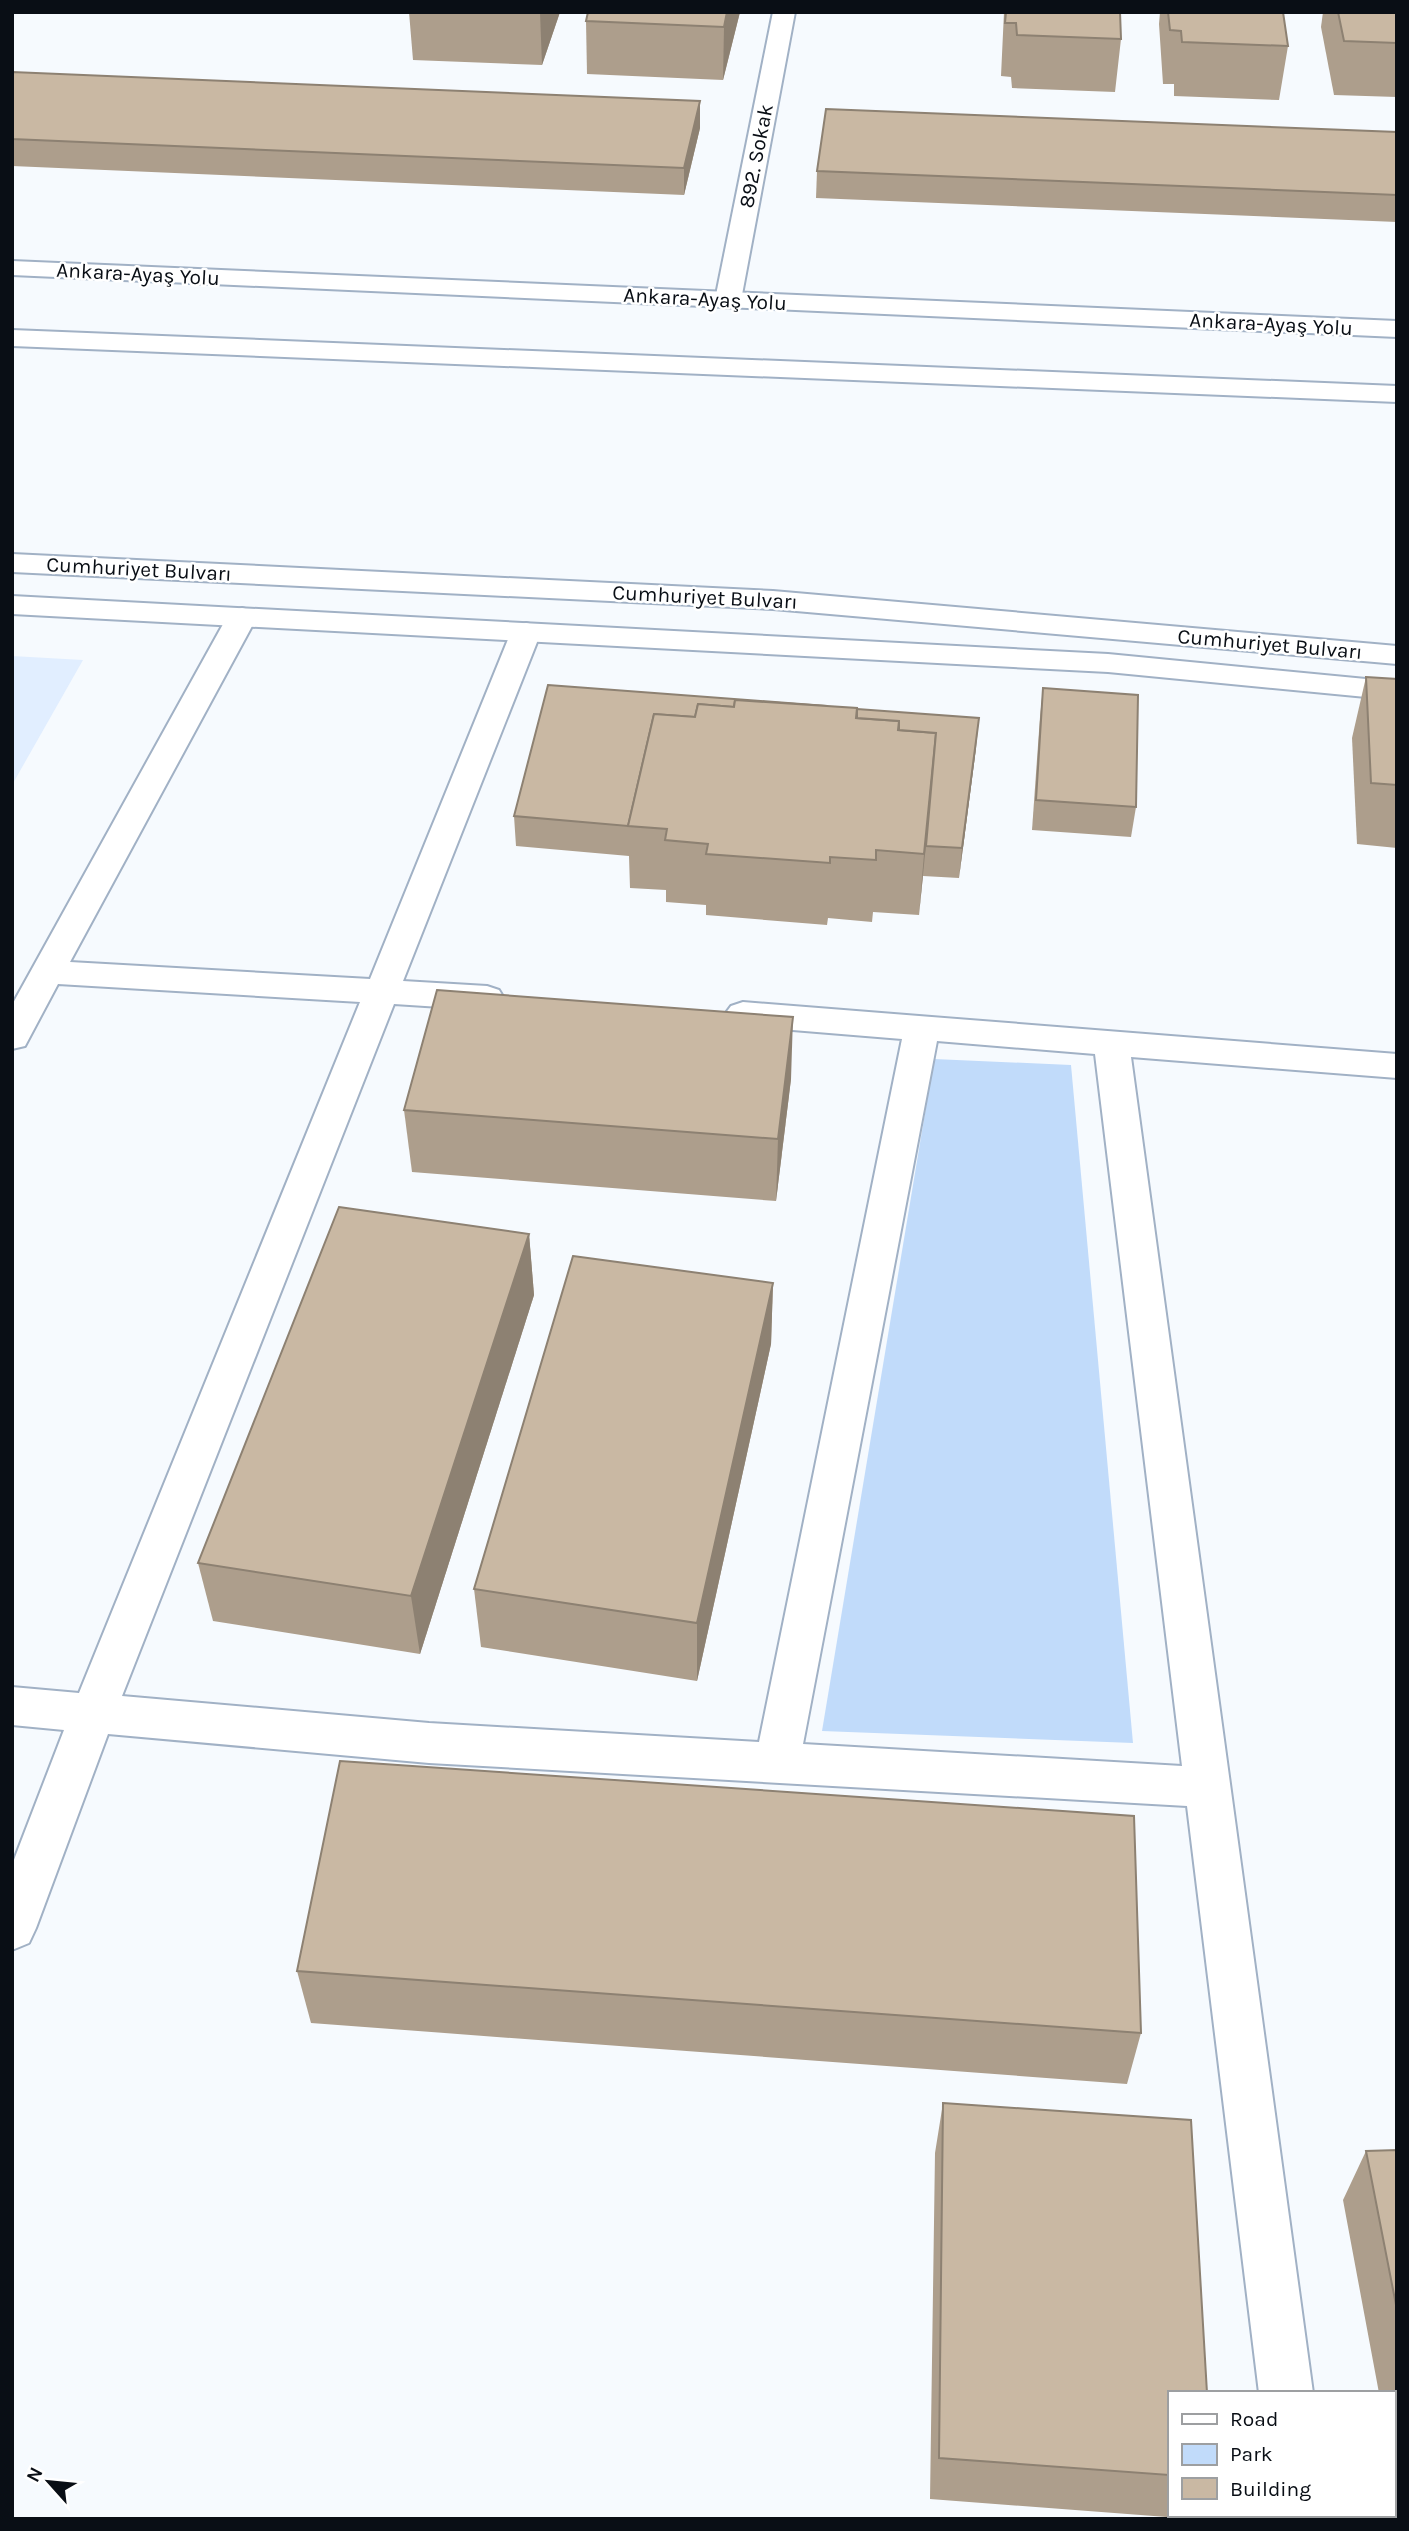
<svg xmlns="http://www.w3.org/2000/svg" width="1409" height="2531" font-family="Karla,sans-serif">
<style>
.built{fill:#e1eeff}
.green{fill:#c1dbfa}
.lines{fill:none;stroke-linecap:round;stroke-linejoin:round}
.minor-casing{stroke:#a1b1c5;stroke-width:4}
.secondary-casing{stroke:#a1b1c5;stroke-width:4}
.trunk-casing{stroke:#a1b1c5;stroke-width:4}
.minor{fill:#fff;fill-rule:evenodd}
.secondary{fill:#fff;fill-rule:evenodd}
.trunk{fill:#fff;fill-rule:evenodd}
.wall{fill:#ad9e8c}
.shaded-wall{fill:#8d8172}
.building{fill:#c9b8a3;stroke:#8d8172;stroke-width:2}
.labels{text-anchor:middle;stroke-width:5;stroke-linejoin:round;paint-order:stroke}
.far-street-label{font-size:21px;fill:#090e15;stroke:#fff}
</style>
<rect width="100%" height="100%" fill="#f6fafe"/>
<path class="built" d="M12 656 83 660 12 785Z"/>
<path class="green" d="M934 1059 1071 1065 1133 1743 822 1731Z"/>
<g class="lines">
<defs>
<g id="minor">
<path d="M773 12H795L741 300 737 305 728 308 719 305 715 300Z"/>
<path d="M242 608 252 611 257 617 70 962 370 979 511 632 515 626 526 623 537 626 541 632 403 981 487 986 499 990 504 998 499 1006 487 1010 394 1004 122 1696 429 1723 759 1742 902 1039 743 1026 731 1022 725 1014 731 1006 743 1002 1397 1054V1078L1131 1057 1313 2393H1259L1187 1806 429 1763 108 1734 36 1928 29 1943 12 1950V1865L64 1730 12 1725V1687L79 1693 360 1002 58 984 25 1046 12 1049V1005L227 617 232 611ZM937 1041 1095 1054 1182 1766 803 1744Z"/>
<rect x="1274" y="2515" width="56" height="4"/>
</g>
<g id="secondary">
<path d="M12 554 773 591 1397 646V664L773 609 12 572Z"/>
<path d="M12 596 1108 654 1397 682V700L1108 672 12 614Z"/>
</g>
<g id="trunk">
<path d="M12 261 1397 321V337L12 275Z"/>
<path d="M12 330 1397 386V402L12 346Z"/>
</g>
</defs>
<use href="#minor" class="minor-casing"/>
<use href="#secondary" class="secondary-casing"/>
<use href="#trunk" class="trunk-casing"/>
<use href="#minor" class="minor"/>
<use href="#secondary" class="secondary"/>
<use href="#trunk" class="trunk"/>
</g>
<g class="wall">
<path d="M409 12H560L542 65 413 60Z"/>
<path d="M588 12H740L723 80 587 74 586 21Z"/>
<path d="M1004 12H1120L1121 39 1115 92 1012 88 1011 77 1001 76Z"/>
<path d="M1160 12H1283L1288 46 1279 100 1174 96V84H1163L1159 24Z"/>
<path d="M1323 12H1397V97L1334 95 1321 27Z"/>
<path d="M12 72 700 101V128L684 195 12 166Z"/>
<path d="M1397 132V222L816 198 817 171Z"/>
<path d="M1366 677 1397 679V848L1357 844 1352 738Z"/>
<path d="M1043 688 1136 807 1131 837 1032 830 1040 717Z"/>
<path d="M976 748 959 878 923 876 924 866 919 915 873 912 872 922 828 918 827 925 706 915V905L666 902V890L630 888 629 856 516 846 514 816Z"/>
<path d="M791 1079 776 1201 412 1172 404 1110Z"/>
<path d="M529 1234 534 1295 420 1654 213 1621 198 1563Z"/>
<path d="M773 1283 771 1344 697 1681 481 1647 474 1589Z"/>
<path d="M297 1971 1141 2033 1127 2084 311 2023Z"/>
<path d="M943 2103 1169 2393V2515H1194L1193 2519 930 2499 935 2153Z"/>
<path d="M1397 2150V2492L1393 2473V2393H1379L1343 2200 1366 2151Z"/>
</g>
<g class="shaded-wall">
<path d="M540 12H560L542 65Z"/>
<path d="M727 12H740L723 80 724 27Z"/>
<path d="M700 101V128L684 195V168Z"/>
<path d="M979 718 976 748 959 878 962 848Z"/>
<path d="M931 794 919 915 924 854Z"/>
<path d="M793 1017 791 1079 776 1201 778 1139Z"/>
<path d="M529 1234 534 1295 420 1654 411 1596Z"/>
<path d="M773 1283 771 1344 697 1681V1623Z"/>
</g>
<g class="building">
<path d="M588 12H727L724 27 586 21Z"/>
<path d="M1006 12H1120L1121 39 1017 35 1016 23H1005Z"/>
<path d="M1168 12H1283L1288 46 1182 42 1181 31 1170 30Z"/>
<path d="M1338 12H1397V43L1344 41Z"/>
<path d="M12 72 700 101 684 168 12 139Z"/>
<path d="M826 109 1397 132V195L817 171Z"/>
<path d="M1366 677 1397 679V785L1371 783Z"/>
<path d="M548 685 827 706 735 700 734 707 698 704 695 717 654 714 628 826 514 816Z"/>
<path d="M1043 688 1138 695 1136 807 1036 800Z"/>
<path d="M735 700 857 708 856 718 899 721 898 730 936 733 924 854 876 850V860L830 857V863L706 854 708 844 665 840 667 829 628 826 654 714 695 717 698 704 734 707Z"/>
<path d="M857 709 979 718 962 848 926 846 936 733 899 730V721L857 718Z"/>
<path d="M437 990 793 1017 778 1139 404 1110Z"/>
<path d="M339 1207 529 1234 411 1596 198 1563Z"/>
<path d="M573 1256 773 1283 697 1623 474 1589Z"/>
<path d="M340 1761 1134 1816 1141 2033 297 1971Z"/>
<path d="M943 2103 1191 2120 1207 2393H1169V2475L939 2458Z"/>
<path d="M1397 2150V2310L1366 2151Z"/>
</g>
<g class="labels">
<g class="far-street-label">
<text transform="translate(756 156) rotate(-79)" y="7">892. Sokak</text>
<text transform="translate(138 274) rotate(3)" y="7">Ankara-Ayaş Yolu</text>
<text transform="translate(705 299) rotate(3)" y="7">Ankara-Ayaş Yolu</text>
<text transform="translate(1271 324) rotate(3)" y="7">Ankara-Ayaş Yolu</text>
<text transform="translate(139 569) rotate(3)" y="7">Cumhuriyet Bulvarı</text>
<text transform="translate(705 597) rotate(3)" y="7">Cumhuriyet Bulvarı</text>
<text transform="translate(1270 644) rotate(5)" y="7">Cumhuriyet Bulvarı</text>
</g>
</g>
<rect width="1409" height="2531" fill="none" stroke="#090e15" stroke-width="28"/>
<rect x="1168" y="2391" width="228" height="126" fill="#ffffff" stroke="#9d9fa1" stroke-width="2"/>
<rect x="1182" y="2414" width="35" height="10" fill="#ffffff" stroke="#9d9fa1" stroke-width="2"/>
<text x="1230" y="2426" font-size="21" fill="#090e15">Road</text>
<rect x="1182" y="2444" width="35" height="21" fill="#c1dbfa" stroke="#9d9fa1" stroke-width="2"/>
<text x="1230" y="2461" font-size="21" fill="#090e15">Park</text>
<rect x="1182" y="2478" width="35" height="21" fill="#c9b8a3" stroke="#9d9fa1" stroke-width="2"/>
<text x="1230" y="2496" font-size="21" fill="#090e15">Building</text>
<g transform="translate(49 2482) rotate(297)" stroke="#ffffff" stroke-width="5" paint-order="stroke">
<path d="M0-5L12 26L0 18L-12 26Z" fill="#090e15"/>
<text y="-10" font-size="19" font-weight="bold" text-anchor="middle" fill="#090e15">N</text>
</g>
</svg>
